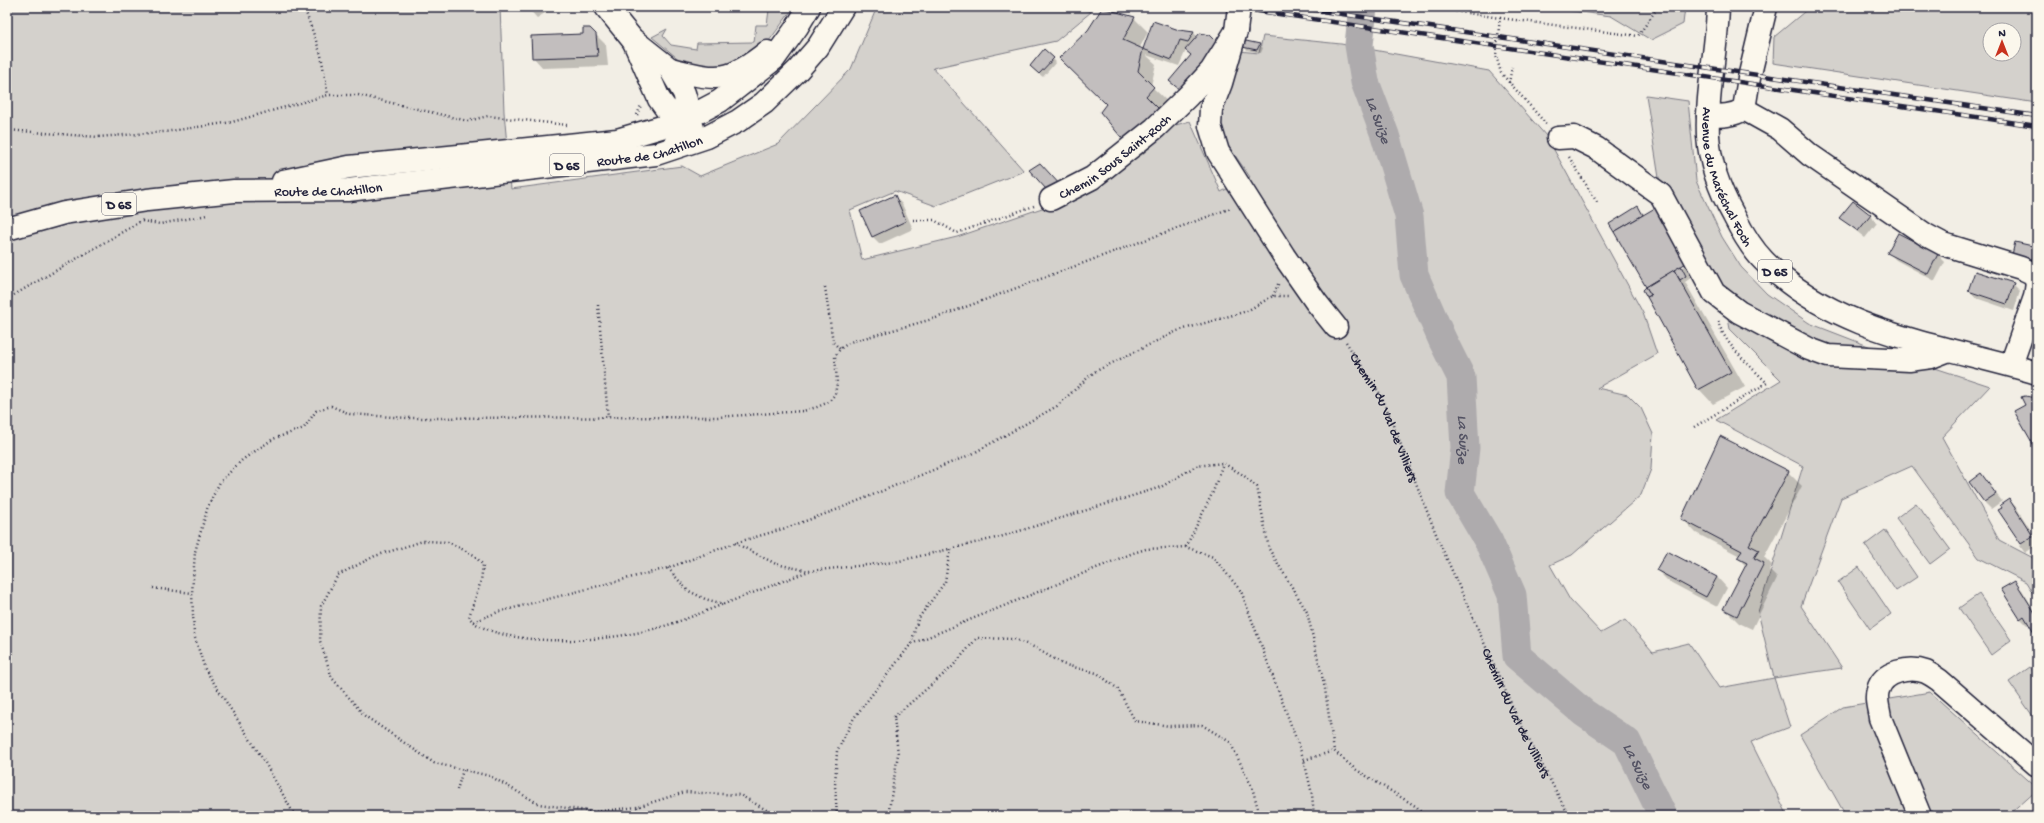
<svg xmlns="http://www.w3.org/2000/svg" width="2044" height="823" font-family="'Gochi Hand',sans-serif">
<style>
.green{fill:#d4d1cc;stroke:#7b7a84;fill-rule:evenodd}
.shadow{fill:#0003}
.lines{fill:none;stroke-linecap:round;stroke-linejoin:round}
.river{stroke:#aeabad;stroke-width:29}
.building{fill:#c2bebe;stroke:#22223b}
.minor-casing{stroke:#22223b;stroke-width:25}
.major-casing{stroke:#22223b;stroke-width:25}
.path{stroke:#22223b;stroke-width:2.5;stroke-dasharray:1 3;stroke-linecap:butt}
.minor{stroke:#fbf7ec;stroke-width:22}
.major{stroke:#fbf7ec;stroke-width:22}
.rail-casing{stroke:#22223b;stroke-width:4.5}
.rail{stroke:#fbf7ec;stroke-width:3;stroke-dasharray:9;stroke-linecap:butt}
.labels{text-anchor:middle;stroke-width:3;stroke-linejoin:round;paint-order:stroke}
.shield{fill:#fbf7ec;stroke:#636270;stroke-width:1}
.shield-label{font-size:13px;font-weight:bold;fill:#22223b}
.street-label{font-size:14px;fill:#22223b;stroke:#fbf7ec}
.water-label{font-size:15px;font-style:italic;fill:#535263;stroke:#fbf7ec}
</style>
<rect width="100%" height="100%" fill="#f2eee5"/>
<filter id="ink" filterUnits="userSpaceOnUse"><feTurbulence type="fractalNoise" baseFrequency=".025" numOctaves="2"/><feDisplacementMap in="SourceGraphic" scale="8" xChannelSelector="R" yChannelSelector="G"/><feConvolveMatrix kernelMatrix="1 2 1 2 8 2 1 2 1" color-interpolation-filters="sRGB"/></filter>
<g filter="url(#ink)">
<g class="green">
<path d="M7 7H500L504 112 511 189 682 166 700 176 778 144 851 69 877 7H1078L1091 12 1056 41 933 68 1024 171 936 206 895 191 850 210 862 260 957 237 1051 205 1165 128 1190 121 1221 192 1250 177 1225 141 1217 124 1239 51 1259 53 1263 36 1341 44 1489 71 1547 137 1643 313 1657 354 1597 388 1628 395 1641 408 1653 434 1651 469 1641 495 1572 555 1550 565 1570 600 1601 633 1625 620 1653 652 1689 643 1719 688 1774 678 1758 612 1803 466 1716 420 1781 380 1730 329 1723 291 1659 178 1646 95 1688 101 1696 181 1722 237 1741 267 1767 294 1809 323 1871 347 1990 386 1942 437 1999 540 2037 560V600L2026 582 1979 558 1912 466 1841 498 1801 606 1842 668 1774 678 1790 727 1751 742 1788 816H7Z"/>
<path d="M724 7H794L766 45 729 66 704 67 682 62 652 37 667 29 663 36 671 45 696 49 697 43 754 42 756 25H767L769 10 724 9Z"/>
<path d="M1542 7H1685L1683 24 1651 40 1611 16Z"/>
<path d="M1810 7H2037V103L1773 63 1774 37ZM1990 30H2014V54H1990Z"/>
<path d="M1916 503 1950 549 1930 564 1896 518Z"/>
<path d="M1885 530 1917 577 1896 591 1865 545Z"/>
<path d="M1859 567 1891 614 1870 629 1838 582Z"/>
<path d="M1979 594 2011 640 1991 655 1959 608Z"/>
<path d="M2030 667 2037 677V722L2009 682Z"/>
<path d="M1930 692 2037 788V790L2008 816H1846L1800 735 1843 707Z"/>
</g>
<g class="shadow">
<path d="M527 7H546L548 11 537 18Z"/>
<path d="M1134 18 1148 32 1139 49 1143 51 1154 22 1179 31 1194 33 1198 37 1188 97 1171 81 1192 56 1186 50 1179 66 1146 55 1156 64 1151 86 1168 102 1159 111 1174 126 1141 156 1127 142 1107 104 1074 72Z"/>
<path d="M590 29 606 45 608 66 543 68 533 57 584 35Z"/>
<path d="M1246 43 1260 45 1263 48 1261 53 1247 50 1244 47Z"/>
<path d="M1044 51 1056 62 1043 77 1034 70Z"/>
<path d="M895 197 902 204 913 229 880 244 873 237 862 211Z"/>
<path d="M1638 208 1645 215 1655 209 1665 220 1680 266 1681 268 1691 262 1698 273 1685 282 1745 387 1713 404 1699 389 1644 290 1650 291 1610 224Z"/>
<path d="M1870 216 1877 223 1865 238 1840 218Z"/>
<path d="M1899 235 1938 255 1945 262 1935 281 1896 260 1889 253Z"/>
<path d="M2015 243 2037 248V265L2020 262Z"/>
<path d="M2013 284 2020 291 2014 311 1976 298 1969 291Z"/>
<path d="M1788 472 1802 486 1764 557 1772 565 1769 570 1777 578 1752 629 1739 623 1724 608 1746 566 1738 558 1740 556 1696 533 1682 518Z"/>
<path d="M1981 475 2002 501 1991 509 1984 502Z"/>
<path d="M2009 500 2016 507 2037 540V545L2025 553 2020 546 2022 544 2004 508Z"/>
<path d="M1657 570 1717 577 1727 588 1717 607 1668 581Z"/>
<path d="M2014 582 2022 590 2037 614V634L2030 623 2027 625 2020 618Z"/>
</g>
<g class="lines">
<path class="river" id="s1" d="M1363 7 1359 45 1365 82 1385 135 1409 216 1414 275 1442 339 1461 377 1465 448 1460 493 1489 542 1512 595 1517 656 1584 713 1627 742 1663 816"/>
</g>
<g class="building">
<path d="M1102 8 1135 17 1123 40 1143 49 1138 71 1154 87 1146 96 1161 111 1126 143 1100 112 1106 104 1059 58 1088 30Z"/>
<path d="M1153 21 1179 30 1194 32 1188 42 1180 40 1172 60 1143 49Z"/>
<path d="M583 28H590L596 34 598 56 532 58 531 36 583 34Z"/>
<path d="M1200 33 1210 35 1221 46 1180 90 1169 81 1191 55 1185 50Z"/>
<path d="M1246 41 1260 44 1257 50 1242 47Z"/>
<path d="M1044 49 1054 58 1039 74 1030 66Z"/>
<path d="M1040 163 1062 187 1046 189 1029 170Z"/>
<path d="M895 195 906 221 872 237 860 211Z"/>
<path d="M1853 201 1871 215 1858 231 1839 218Z"/>
<path d="M1638 206 1643 215 1614 232 1609 224Z"/>
<path d="M1655 208 1688 262 1646 287 1614 232Z"/>
<path d="M1898 233 1938 254 1928 274 1887 253Z"/>
<path d="M2015 242 2037 247V260L2012 255Z"/>
<path d="M1681 266 1686 276 1680 280 1674 270Z"/>
<path d="M1674 270 1731 372 1698 390 1647 297 1651 295 1646 287Z"/>
<path d="M1975 271 2014 283 2007 304 1968 291Z"/>
<path d="M1646 287 1651 295 1647 297 1643 290Z"/>
<path d="M2025 396 2037 398V461L2033 454 2037 451 2014 411 2025 405 2021 397Z"/>
<path d="M1720 436 1789 471 1749 545 1759 550 1754 558 1764 563 1737 616 1723 609 1747 563 1737 558 1742 551 1681 519Z"/>
<path d="M1981 473 1996 494 1984 502 1969 482Z"/>
<path d="M2009 499 2033 536 2021 544 1998 510 2002 508 2000 505Z"/>
<path d="M1667 551 1717 577 1706 597 1656 570Z"/>
<path d="M2015 581 2037 616V631L2034 633 2024 616 2020 619 2001 589Z"/>
</g>
<g class="lines">
<defs>
<g id="minor">
<path d="M606 7 632 39 670 69 684 93 686 100 676 136"/>
<path d="M1236 31 1221 83 1211 109 1210 126 1218 152 1284 256 1316 302 1336 327"/>
<path d="M634 42 659 99 669 113 693 128"/>
<path d="M670 69C718 80 727 84 767 52"/>
<path d="M1744 109 1780 129 1810 155 1926 235 1943 244 2021 268 2034 274 2037 283 2035 297 2011 365"/>
<path d="M1708 116C1721 116 1733 116 1744 109L1749 78 1766 7"/>
<path d="M1558 138 1574 137 1596 148 1661 195 1714 293 1739 312 1809 349 1828 356 1909 360 1931 357 1949 350"/>
<path id="s3" d="M1051 199 1092 178 1155 128 1188 96 1211 71 1236 31 1239 7"/>
</g>
<g id="major">
<path id="s4" d="M1718 7C1717 50 1706 93 1708 136 1710 165 1720 191 1734 216 1742 232 1751 248 1764 261 1835 334 1944 345 2037 373"/>
<path d="M283 181 349 167 617 140 682 121 720 101 774 59 797 27 809 7"/>
<path id="s5" d="M7 229 64 213 147 200 234 191 348 190 656 154 707 137 738 121 764 103 798 70 818 47 843 7"/>
<path d="M1920 816 1880 718C1879 709 1875 699 1878 690 1883 671 1910 666 1926 672 1930 674 1935 677 1939 680L2037 765"/>
</g>
</defs>
<use href="#minor" class="minor-casing"/>
<use href="#major" class="major-casing"/>
<g class="path">
<path d="M304 7 321 55 328 95"/>
<path d="M1428 7 1500 18 1496 55 1501 73 1547 125"/>
<path d="M1500 18 1638 36 1658 7"/>
<path d="M1509 83 1512 67"/>
<path d="M637 115 641 105"/>
<path d="M7 130 98 137 164 132 232 122 328 95H358L468 121 488 116 567 125"/>
<path d="M1569 157 1598 204"/>
<path d="M913 220H934L957 233 1034 206"/>
<path d="M142 221 160 224 207 215"/>
<path d="M825 287 833 342 840 349"/>
<path d="M1273 296 1279 282"/>
<path d="M7 299 143 220"/>
<path d="M598 305 608 417"/>
<path id="s2" d="M1346 342 1382 397 1438 539 1517 717 1569 816"/>
<path d="M1694 427 1767 383C1752 367 1721 342 1718 319"/>
<path d="M735 543 776 564 809 571 895 562 1000 537 1161 487 1196 466 1223 463 1243 475 1257 487 1269 549 1307 612 1325 689 1334 751"/>
<path d="M1186 547 1213 492 1223 463"/>
<path d="M668 568 687 590 705 599 724 604 809 571"/>
<path d="M153 588 192 593"/>
<path d="M473 622C515 650 614 641 661 627 682 621 703 612 724 604"/>
<path d="M911 644 918 619 945 582 950 549"/>
<path d="M1304 760 1334 751 1355 769 1417 807 1424 816"/>
<path d="M457 790 463 770"/>
<path d="M637 807 640 816"/>
<path d="M295 816 264 761 205 669 194 635 192 593 195 552 208 506 220 482 242 460 273 439 304 428 316 411 331 406 350 414 407 418 717 417 803 411 817 407 829 402 835 394 837 383 835 356 840 349 850 342 936 318 1231 208"/>
<path d="M777 816 740 795 685 792 637 807 594 812 539 804 490 776 434 763 365 716 332 678 320 641 321 606 338 575 375 556 423 541 448 542 474 555 483 565 481 581 469 617 473 622 498 612 668 568 735 543 786 528 836 510 972 454 1057 406 1094 372 1177 331 1247 311 1273 296H1288"/>
<path d="M837 816 835 786 837 751 854 718 911 644 1133 553 1146 549 1186 547 1213 557 1241 591 1304 760 1312 794 1314 816"/>
<path d="M888 816 898 754 894 717 952 667 977 638 1014 639 1036 648 1062 664 1097 673 1118 689 1135 721 1170 726 1202 725 1230 742 1252 787 1260 816"/>
</g>
<use href="#minor" class="minor"/>
<use href="#major" class="major"/>
<defs>
<g id="rail">
<path d="M1231 7 2037 126"/>
<path d="M1294 7 2037 116"/>
</g>
</defs>
<use href="#rail" class="rail-casing"/>
<use href="#rail" class="rail"/>
</g>
</g>
<g class="labels">
<g class="shield">
<rect x="550" y="154" width="34" height="22" rx="3"/>
<rect x="102" y="193" width="34" height="22" rx="3"/>
<rect x="1758" y="260" width="34" height="22" rx="3"/>
</g>
<g class="shield-label">
<text x="567" y="170">D 65</text>
<text x="119" y="209">D 65</text>
<text x="1775" y="276">D 65</text>
</g>
<g class="street-label">
<text dy="5" stroke="none"><textPath href="#s5" startOffset="649">Route de Chatillon</textPath></text>
<text dy="5" stroke="none"><textPath href="#s3" startOffset="77">Chemin Sous Saint-Roch</textPath></text>
<text dy="5" stroke="none"><textPath href="#s4" startOffset="174">Avenue du Maréchal Foch</textPath></text>
<text dy="5" stroke="none"><textPath href="#s5" startOffset="325">Route de Chatillon</textPath></text>
<text dy="5" stroke="none"><textPath href="#s2" startOffset="85">Chemin du Val de Villiers</textPath></text>
<text dy="5" stroke="none"><textPath href="#s2" startOffset="409">Chemin du Val de Villiers</textPath></text>
</g>
<g class="water-label">
<text dy="5" stroke="none"><textPath href="#s1" startOffset="116">La Suize</textPath></text>
<text dy="5" stroke="none"><textPath href="#s1" startOffset="451">La Suize</textPath></text>
<text dy="5" stroke="none"><textPath href="#s1" startOffset="847">La Suize</textPath></text>
</g>
</g>
<rect width="2044" height="823" fill="none" stroke="#fbf7ec" stroke-width="24"/>
<rect x="12" y="12" width="2020" height="799" fill="none" stroke="#22223b" stroke-width="1.5" filter="url(#ink)"/>
<g transform="translate(2002 42)"><circle r="19" fill="#fbf7ec" stroke="#a4a2a5"/>
<path d="M0-3L7 15L0 10L-7 15Z" fill="#c8321e"/>
<text y="-6" font-size="11" font-weight="bold" text-anchor="middle" fill="#22223b">N</text>
</g>
</svg>
